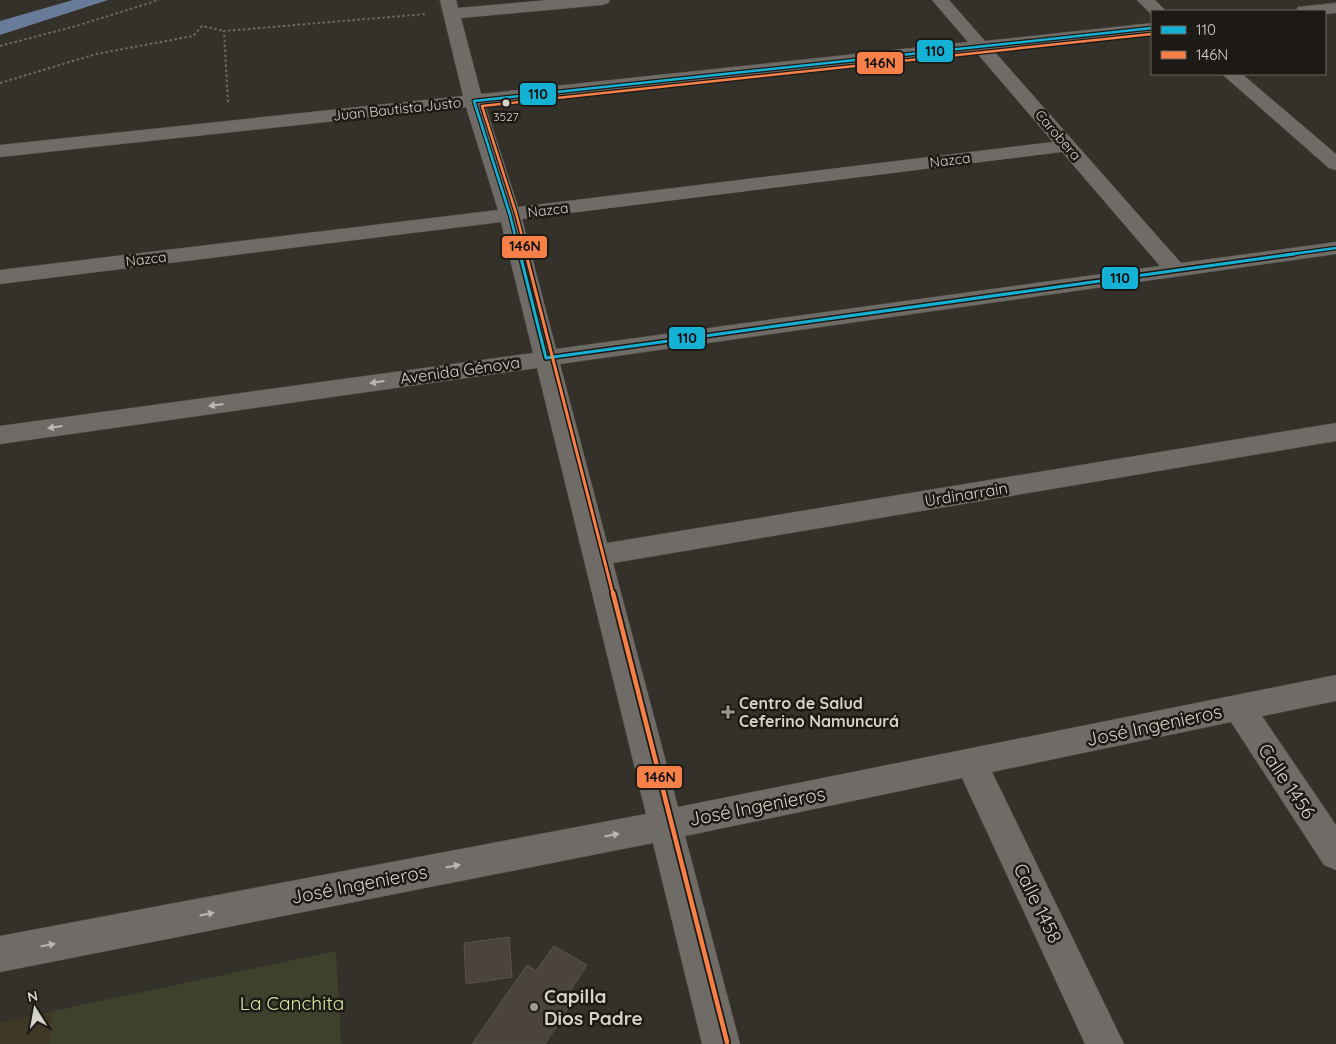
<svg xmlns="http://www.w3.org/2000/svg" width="1336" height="1044" font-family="Quicksand,sans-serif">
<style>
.built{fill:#3f3726}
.green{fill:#3e422d}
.water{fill:#687b99}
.building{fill:#4b443c;stroke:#58544e}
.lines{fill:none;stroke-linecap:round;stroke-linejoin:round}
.minor-casing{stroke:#4f4d47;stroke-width:1}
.path{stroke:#6c6a65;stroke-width:2;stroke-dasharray:2.5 2.5;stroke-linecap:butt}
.minor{fill:#6f6c67;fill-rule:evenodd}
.bus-1-far1-casing{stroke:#1d1a15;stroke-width:5}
.bus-1-casing{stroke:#1d1a15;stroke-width:6}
.bus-2-far2-casing{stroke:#1d1a15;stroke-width:5}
.bus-2-far1-casing{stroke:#1d1a15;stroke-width:6}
.bus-2-casing{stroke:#1d1a15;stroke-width:8}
.bus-1-far1{stroke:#13b2d5;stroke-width:2.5}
.bus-1{stroke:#13b2d5;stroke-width:3}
.bus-2-far2{stroke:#f78048;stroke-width:2.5}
.bus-2-far1{stroke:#f78048;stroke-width:3}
.bus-2{stroke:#f78048;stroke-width:4.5}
.oneway{fill:#bcb8b1}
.bus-dot{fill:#d5d2ca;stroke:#1d1a15;stroke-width:2}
.poi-dot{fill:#9d9a92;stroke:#1d1a15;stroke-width:2}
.labels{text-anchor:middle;stroke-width:5;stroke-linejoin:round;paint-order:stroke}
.far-bus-label{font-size:12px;fill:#d5d2ca;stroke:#1d1a15}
.far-street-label{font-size:14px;fill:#d5d2ca;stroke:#1d1a15}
.street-label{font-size:16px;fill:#d5d2ca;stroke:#1d1a15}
.poi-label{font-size:16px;font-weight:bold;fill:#d5d2ca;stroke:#1d1a15;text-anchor:start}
.near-street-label{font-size:19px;fill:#d5d2ca;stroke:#1d1a15}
.near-poi-label{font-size:19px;font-weight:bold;fill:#d5d2ca;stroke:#1d1a15;text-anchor:start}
.near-park-label{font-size:19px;fill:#d9e7a4;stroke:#1d1a15}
.line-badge{stroke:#1d1a15;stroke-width:2}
.pale-badge-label{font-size:14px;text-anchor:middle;font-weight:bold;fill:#111}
</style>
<rect width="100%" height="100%" fill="#34312a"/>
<path class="built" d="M53 1011 49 1044H0V1023Z"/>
<path class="green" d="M336 951 341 1044H49L53 1011Z"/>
<path class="water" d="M73 0H108L0 35V21Z"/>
<g class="building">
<path d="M509 937 512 977 466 984 464 943Z"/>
<path d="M554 946 587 965 570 991 577 995 545 1044H472L527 965 536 971Z"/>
</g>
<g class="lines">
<defs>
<g id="minor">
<path d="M440 0H456L458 8 549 0H610L608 3 602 5 461 18 481 94 968 42 932 0H949L985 41 1152 23V33L993 50 1181 263 1336 242V254L560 364 607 543 1336 423V441L613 563 678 807 1336 675V701L1262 716 1336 825V870L1324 865 1231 722 992 772 1124 1044H1085L962 778 685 836 740 1044H702L653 843 0 972V936L646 814 537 368 0 444V426L533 353 501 222 0 284V270L498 210 466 107 0 157V145L463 96ZM976 52 1053 142 518 207 485 105ZM1062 152 1160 266 556 349 522 219Z"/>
<path d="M1137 0H1155L1166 11H1152V15Z"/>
<path d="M1336 3V13L1325 14V11H1296L1298 7Z"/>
<path d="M1222 74H1242L1336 154V170L1329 168Z"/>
</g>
</defs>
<use href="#minor" class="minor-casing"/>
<g class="path">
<path d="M0 46 76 26 159 0"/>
<path d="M0 83 96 54 193 36 202 26 224 31"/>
<path d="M228 102 224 31 426 14"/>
</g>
<use href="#minor" class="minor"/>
<defs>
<g id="bus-1-far1">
<path d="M520 255 510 215 474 101 1152 28"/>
<path d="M1285 255 1336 248"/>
</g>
<path id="bus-1" d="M520 254 546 358 1294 254"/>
<path id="bus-2-far2" d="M527 255 516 213 482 106 1152 34"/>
<path id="bus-2-far1" d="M526 254 613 594"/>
<path id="bus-2" d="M613 593 727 1042"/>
</defs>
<use href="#bus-1-far1" class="bus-1-far1-casing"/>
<use href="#bus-1" class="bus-1-casing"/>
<use href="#bus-2-far2" class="bus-2-far2-casing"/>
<use href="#bus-2-far1" class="bus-2-far1-casing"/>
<use href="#bus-2" class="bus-2-casing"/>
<use href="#bus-1-far1" class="bus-1-far1"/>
<use href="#bus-1" class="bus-1"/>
<use href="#bus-2-far2" class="bus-2-far2"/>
<use href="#bus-2-far1" class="bus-2-far1"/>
<use href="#bus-2" class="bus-2"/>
</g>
<defs><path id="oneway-solid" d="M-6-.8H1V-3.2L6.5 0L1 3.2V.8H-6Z" transform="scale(1.25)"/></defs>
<g class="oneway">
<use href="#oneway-solid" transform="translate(377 382) rotate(172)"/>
<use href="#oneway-solid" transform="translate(216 405) rotate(172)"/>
<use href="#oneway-solid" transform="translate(55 427) rotate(172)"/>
<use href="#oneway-solid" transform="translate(612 835) rotate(-11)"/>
<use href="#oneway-solid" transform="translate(453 866) rotate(-11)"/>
<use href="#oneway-solid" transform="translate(207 914) rotate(-11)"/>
<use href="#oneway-solid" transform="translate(48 945) rotate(-11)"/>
</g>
<circle class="bus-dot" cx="506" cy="103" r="4.5"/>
<g class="poi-dot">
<path d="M725.5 704.5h5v5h5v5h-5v5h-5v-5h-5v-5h5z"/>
<circle cx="534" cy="1007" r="5"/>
</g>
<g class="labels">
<g class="far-bus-label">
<text x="506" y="121">3527</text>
</g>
<g class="far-street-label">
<text transform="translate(397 109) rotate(-6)" y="5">Juan Bautista Justo</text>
<text transform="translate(1058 135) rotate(49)" y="5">Carobera</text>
<text transform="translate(950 160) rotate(-7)" y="5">Nazca</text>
<text transform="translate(548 210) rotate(-7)" y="5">Nazca</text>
<text transform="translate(146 259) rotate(-7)" y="5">Nazca</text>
</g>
<g class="street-label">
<text transform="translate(460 370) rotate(-8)" y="6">Avenida Génova</text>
<text transform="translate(966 494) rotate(-9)" y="6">Urdinarrain</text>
</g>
<g class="poi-label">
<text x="739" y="709">Centro de Salud<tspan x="739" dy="18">Ceferino Namuncurá</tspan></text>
</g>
<g class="near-street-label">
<text transform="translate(1154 725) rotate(-12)" y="7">José Ingenieros</text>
<text transform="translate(1287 781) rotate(56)" y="7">Calle 1456</text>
<text transform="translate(757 806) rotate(-11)" y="7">José Ingenieros</text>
<text transform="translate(359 884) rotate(-11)" y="7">José Ingenieros</text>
<text transform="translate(1038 903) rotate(64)" y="7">Calle 1458</text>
</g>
<g class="near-poi-label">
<text x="544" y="1003">Capilla<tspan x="544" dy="22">Dios Padre</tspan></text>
</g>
<g class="near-park-label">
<text x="292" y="1010">La Canchita</text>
</g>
</g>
<g class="line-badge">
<rect x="916" y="39" width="38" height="24" rx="5" fill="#13b2d5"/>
<rect x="856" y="51" width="48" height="24" rx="5" fill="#f78048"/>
<rect x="519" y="82" width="38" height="24" rx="5" fill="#13b2d5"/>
<rect x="501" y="235" width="47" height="24" rx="5" fill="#f78048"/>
<rect x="1101" y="266" width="38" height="24" rx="5" fill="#13b2d5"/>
<rect x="668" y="326" width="38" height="24" rx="5" fill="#13b2d5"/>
<rect x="636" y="765" width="47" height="24" rx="5" fill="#f78048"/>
</g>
<g class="pale-badge-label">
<text x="935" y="56">110</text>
<text x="880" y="68">146N</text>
<text x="538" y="99">110</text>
<text x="525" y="251">146N</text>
<text x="1120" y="283">110</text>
<text x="687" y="343">110</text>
<text x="660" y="782">146N</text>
</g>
<rect x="1151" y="10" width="175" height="65" fill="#1d1a15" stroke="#67645d"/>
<rect x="1161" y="26" width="25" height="8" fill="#13b2d5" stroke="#67645d"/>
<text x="1196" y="35" font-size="15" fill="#d5d2ca">110</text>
<rect x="1161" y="51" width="25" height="8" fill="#f78048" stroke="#67645d"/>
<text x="1196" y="60" font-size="15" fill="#d5d2ca">146N</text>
<g transform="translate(35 1009) rotate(349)" stroke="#1d1a15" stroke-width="4" paint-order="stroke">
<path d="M0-4L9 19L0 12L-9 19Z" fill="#d5d2ca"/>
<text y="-8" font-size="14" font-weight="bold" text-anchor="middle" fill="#d5d2ca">N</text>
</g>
</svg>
